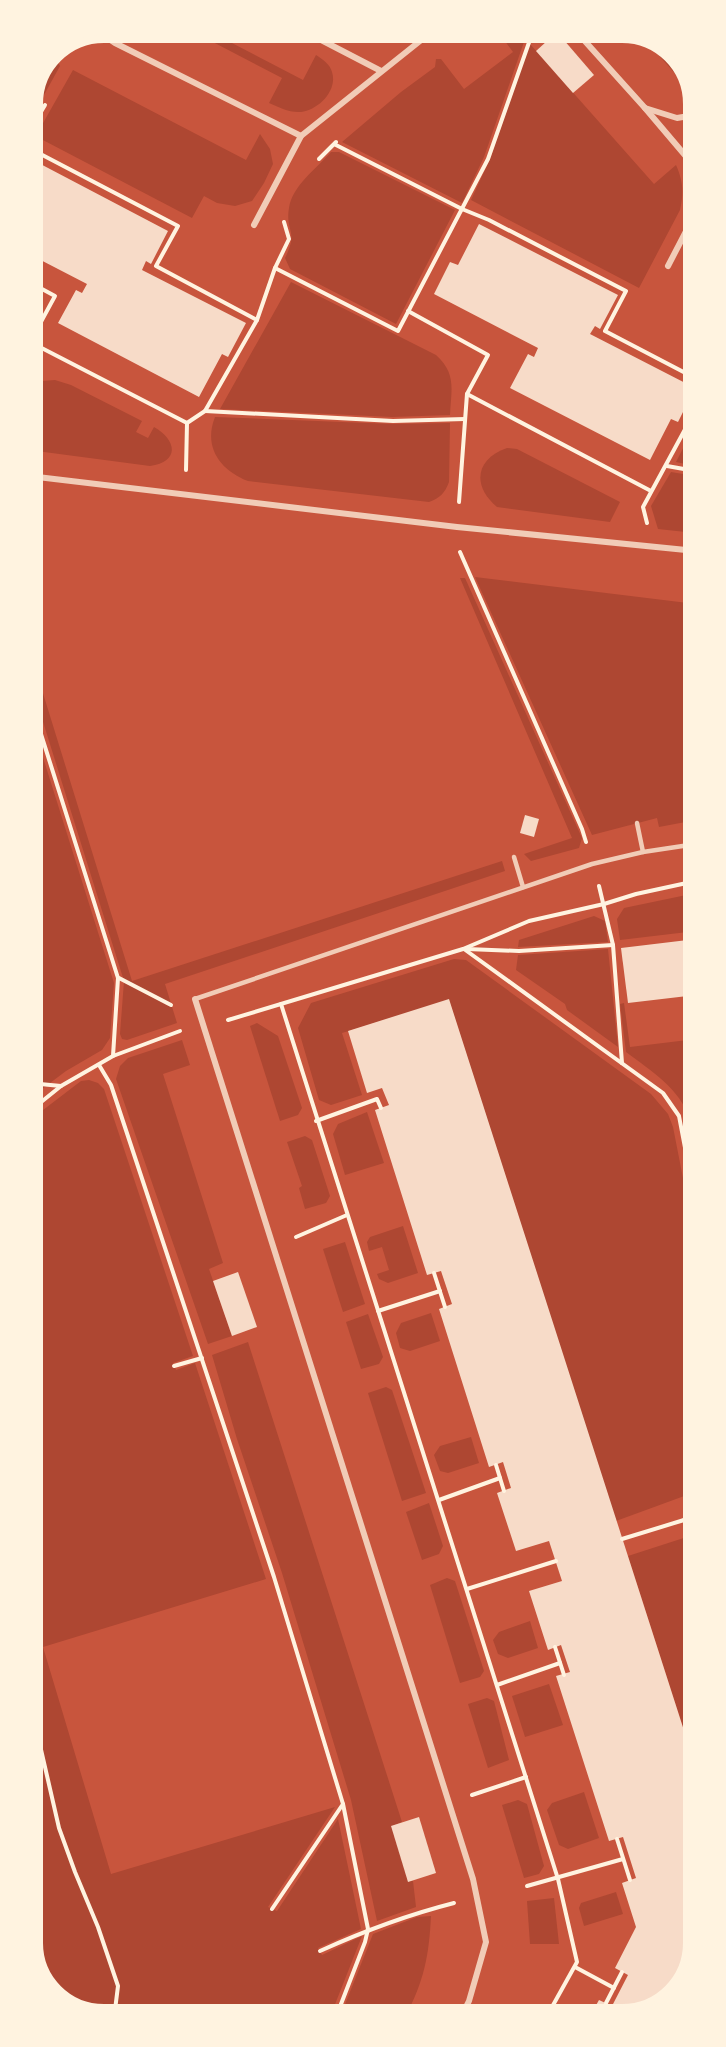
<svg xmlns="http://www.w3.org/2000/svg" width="726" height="2047" font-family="Arial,sans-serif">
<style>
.green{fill:#ae4732}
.building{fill:#f7dbc8}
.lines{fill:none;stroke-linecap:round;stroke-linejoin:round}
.path{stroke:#fff3e0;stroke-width:4}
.service{stroke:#f1ccb7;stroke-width:4.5}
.minor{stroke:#f1ccb7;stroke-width:6}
.rim{fill:none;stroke:#fff3e0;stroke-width:8}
</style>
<rect width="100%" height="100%" fill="#c8553d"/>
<g class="green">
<path d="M188 29H205L303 80 316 55C322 59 330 64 332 72 338 91 318 110 301 112 289 113 279 107 269 103L282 78Z"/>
<path d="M360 29H417L396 43H373L356 36Z"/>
<path d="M496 29H521L519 31 525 39 484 157 462 203 342 142 401 92 435 67 436 59H441L464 89 513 52Z"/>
<path d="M663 43 672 47 686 71 679 78 655 51Z"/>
<path d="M530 44 654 184 676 165C683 181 684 192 680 210L639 288 471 200 490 159Z"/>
<path d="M51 50 60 66 29 122V99Z"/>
<path d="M73 70 246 160 260 134 270 149 273 164 264 183 252 201 235 206 217 203 204 196 192 218 41 139 38 132Z"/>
<path d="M331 152H339L455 210 396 324 290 269 285 258C299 230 285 232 289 208 292 186 317 168 331 152Z"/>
<path d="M695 234V281C684 266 682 249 695 234Z"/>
<path d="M291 282 436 355C457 374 451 390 450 415L392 417 220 409Z"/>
<path d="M55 380 71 385 142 421 136 432 148 438 154 427C177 440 180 462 150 466L29 450V388L42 381Z"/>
<path d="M215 417 393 424 450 423 449 482C445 493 440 498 429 502L248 481C220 470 203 447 215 417Z"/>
<path d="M695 425V466L676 462Z"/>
<path d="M507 448 517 449 620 502 610 522 497 507C472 486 475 459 507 448Z"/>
<path d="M671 472 695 476V533L658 529 651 506Z"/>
<path d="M475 577 696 604V820L659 827 657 818 592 835Z"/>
<path d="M460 578H465L582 838 579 848 531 861 524 854 572 838Z"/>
<path d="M29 648 132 981 502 861 505 871 165 984 177 1023 127 1040 122 1039 120 1034 124 981 29 677Z"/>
<path d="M29 713 114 983 110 1038 102 1050 66 1071 30 1098Z"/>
<path d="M696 893V931L620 940 617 919 624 908Z"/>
<path d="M594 916 605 921 608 942 518 947 519 940Z"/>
<path d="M608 949 618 1047 567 1010 565 1004 516 970 518 955Z"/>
<path d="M454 959 466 960 651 1094 668 1114 673 1127 697 1250V1504L695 1506 687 1495 616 1521 449 1000 342 1033 362 1095 331 1105 319 1100 298 1028 311 1003Z"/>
<path d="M624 1003 630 1047 696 1039V1153C694 1142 693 1131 690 1120 680 1088 651 1071 626 1052L620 1004Z"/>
<path d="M257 1023 278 1036 302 1108 298 1115 280 1121 250 1026Z"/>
<path d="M182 1040 190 1065 163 1074 223 1263 209 1269 232 1336 208 1344 116 1079 120 1066 128 1058Z"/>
<path d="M89 1080 98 1083 104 1089 193 1356 173 1363 176 1370 195 1363 266 1579 43 1647 111 1874 335 1807 268 1907 277 1911 338 1819 361 1929 318 1948 322 1955 362 1936 330 2017 99 2018 58 2003 31 1963 30 1120 81 1081Z"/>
<path d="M367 1112 384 1163 345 1175 333 1134 338 1124Z"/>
<path d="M305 1136 312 1140 330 1196 326 1203 305 1209 299 1188 302 1186 287 1142Z"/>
<path d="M403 1226 418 1273 388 1283 379 1279 377 1274 389 1270 382 1247 369 1251 367 1242 370 1237Z"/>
<path d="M345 1242 365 1304 343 1312 323 1249Z"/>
<path d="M431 1313 440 1341 410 1351 400 1348 396 1333 401 1323Z"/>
<path d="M368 1314 383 1357 379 1364 361 1369 346 1322Z"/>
<path d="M248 1342 402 1822 392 1826 409 1881H413L416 1907 377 1921 351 1800 282 1573 237 1439 212 1355Z"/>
<path d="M386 1387 392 1390 426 1493 402 1501 368 1393Z"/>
<path d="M471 1437 479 1463 448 1473 440 1471 434 1455 440 1446Z"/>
<path d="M429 1503 443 1546 439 1554 422 1560 406 1512Z"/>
<path d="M693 1535 697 1537V1771L628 1556Z"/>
<path d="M447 1578 455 1581 484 1671 480 1677 460 1683 430 1585Z"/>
<path d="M530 1621 538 1648 508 1658 498 1654 493 1640 499 1632Z"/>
<path d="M549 1684 563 1725 525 1737 512 1696Z"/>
<path d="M487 1698 494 1701 509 1760 488 1768 468 1704Z"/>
<path d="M584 1792 599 1838 568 1849 559 1845 547 1810 552 1803Z"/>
<path d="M518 1800 527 1804 544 1866 539 1874 524 1878 502 1805Z"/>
<path d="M616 1892 623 1914 584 1926 579 1908 581 1903Z"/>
<path d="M554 1898 559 1944H530L527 1901Z"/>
<path d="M431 1916C429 1956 424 1981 405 2017H340L373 1934 417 1917Z"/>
</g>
<g class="building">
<path d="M557 32 594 75 573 93 536 51Z"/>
<path d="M639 34 663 43 655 51Z"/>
<path d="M29 158 168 231 151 264 146 261 142 270 246 323 228 357 222 354 199 397 58 323 76 290 82 293 87 284 29 254Z"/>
<path d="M479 224 618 295 600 329 595 326 590 334 695 388 678 422 671 419 650 460 510 388 528 354 534 357 538 348 434 294 450 262 458 265Z"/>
<path d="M525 815 539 819 534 837 520 833Z"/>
<path d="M696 939V995L628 1003 621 948Z"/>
<path d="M449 999 697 1771V1944L682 1989 642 2016H590L599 2000 612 2006 628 1975 615 1968 636 1927 622 1883 636 1878 623 1837 609 1841 556 1676 570 1672 561 1645 548 1650 529 1591 562 1581 549 1541 516 1551 497 1493 511 1488 503 1462 489 1467 439 1309 452 1304 441 1271 427 1275 375 1110 389 1105 382 1088 367 1093 348 1031Z"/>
<path d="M238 1272 257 1327 232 1336 213 1281Z"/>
<path d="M419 1817 436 1873 408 1882 391 1826Z"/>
</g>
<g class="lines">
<g class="path">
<path d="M29 132 45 105"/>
<path d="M336 142 334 144 462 209 489 220 626 291 605 331 695 378"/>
<path d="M29 148 178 226 156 266 257 320 205 411 187 423"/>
<path d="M319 159 333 145"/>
<path d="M275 268 398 331 488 159 532 34 538 29"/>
<path d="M29 282 55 296 30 342 187 423 186 470"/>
<path d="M408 311 488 355 467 394 459 502"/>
<path d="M257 320 275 268 289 239 284 222"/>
<path d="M467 394 651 491"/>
<path d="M205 411 393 421 465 419"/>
<path d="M667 466 695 471"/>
<path d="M647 523 643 507 695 411"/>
<path d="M460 552 582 829 586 842"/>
<path d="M29 696 118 978 113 1056 61 1086 30 1111"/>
<path d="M599 886 613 945 622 1063"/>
<path d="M464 949 663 1093 679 1116 696 1206"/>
<path d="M467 949 519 951 613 945"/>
<path d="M119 978 171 1005"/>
<path d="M281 1004 558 1879 577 1962 547 2016"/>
<path d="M228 1020 463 949 529 921 604 904 636 894 696 881"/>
<path d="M113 1056 180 1031"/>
<path d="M99 1065 111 1085 274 1577 343 1804 272 1909"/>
<path d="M30 1087 40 1084 61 1086"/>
<path d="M316 1121 377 1099 381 1108"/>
<path d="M296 1237 347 1215"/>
<path d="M434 1273 445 1307"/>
<path d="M378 1311 440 1291"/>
<path d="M174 1366 202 1358"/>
<path d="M496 1465 504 1491"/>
<path d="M439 1500 500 1478"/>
<path d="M684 1520 697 1525"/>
<path d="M622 1539 684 1520 697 1507"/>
<path d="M467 1589 556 1561"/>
<path d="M555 1647 564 1675"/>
<path d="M497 1685 560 1663"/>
<path d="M31 1706 59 1828 75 1872 98 1927 118 1986 114 2018"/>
<path d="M472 1795 526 1777"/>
<path d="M617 1839 630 1880"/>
<path d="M527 1886 623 1859"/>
<path d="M320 1951C364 1931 407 1915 454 1903"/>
<path d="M575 1967 614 1988"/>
<path d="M606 2003 622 1972"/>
<path d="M336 2017 365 1942 368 1929 343 1804"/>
</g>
<g class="service">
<path d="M637 823 643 852"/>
<path d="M514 857 523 887"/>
<path d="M195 999 592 864 643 852 696 844"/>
</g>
<g class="minor">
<path d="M300 29 381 71"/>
<path d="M574 29 645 108 677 118 695 115"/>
<path d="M97 31 115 43 301 136"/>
<path d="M645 108 695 167"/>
<path d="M254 225 301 136 435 29"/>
<path d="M668 266 695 214"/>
<path d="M29 476 457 527 696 551"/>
<path d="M195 999 473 1879 486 1942 469 2001 461 2017"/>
</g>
</g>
<path d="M0 0H726V2047H0ZM104 39H622A65 65 0 0 1 687 104V1943A65 65 0 0 1 622 2008H104A65 65 0 0 1 39 1943V104A65 65 0 0 1 104 39Z" fill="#fff3e0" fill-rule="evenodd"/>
<path class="rim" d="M104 39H622A65 65 0 0 1 687 104V1943A65 65 0 0 1 622 2008H104A65 65 0 0 1 39 1943V104A65 65 0 0 1 104 39Z"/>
</svg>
